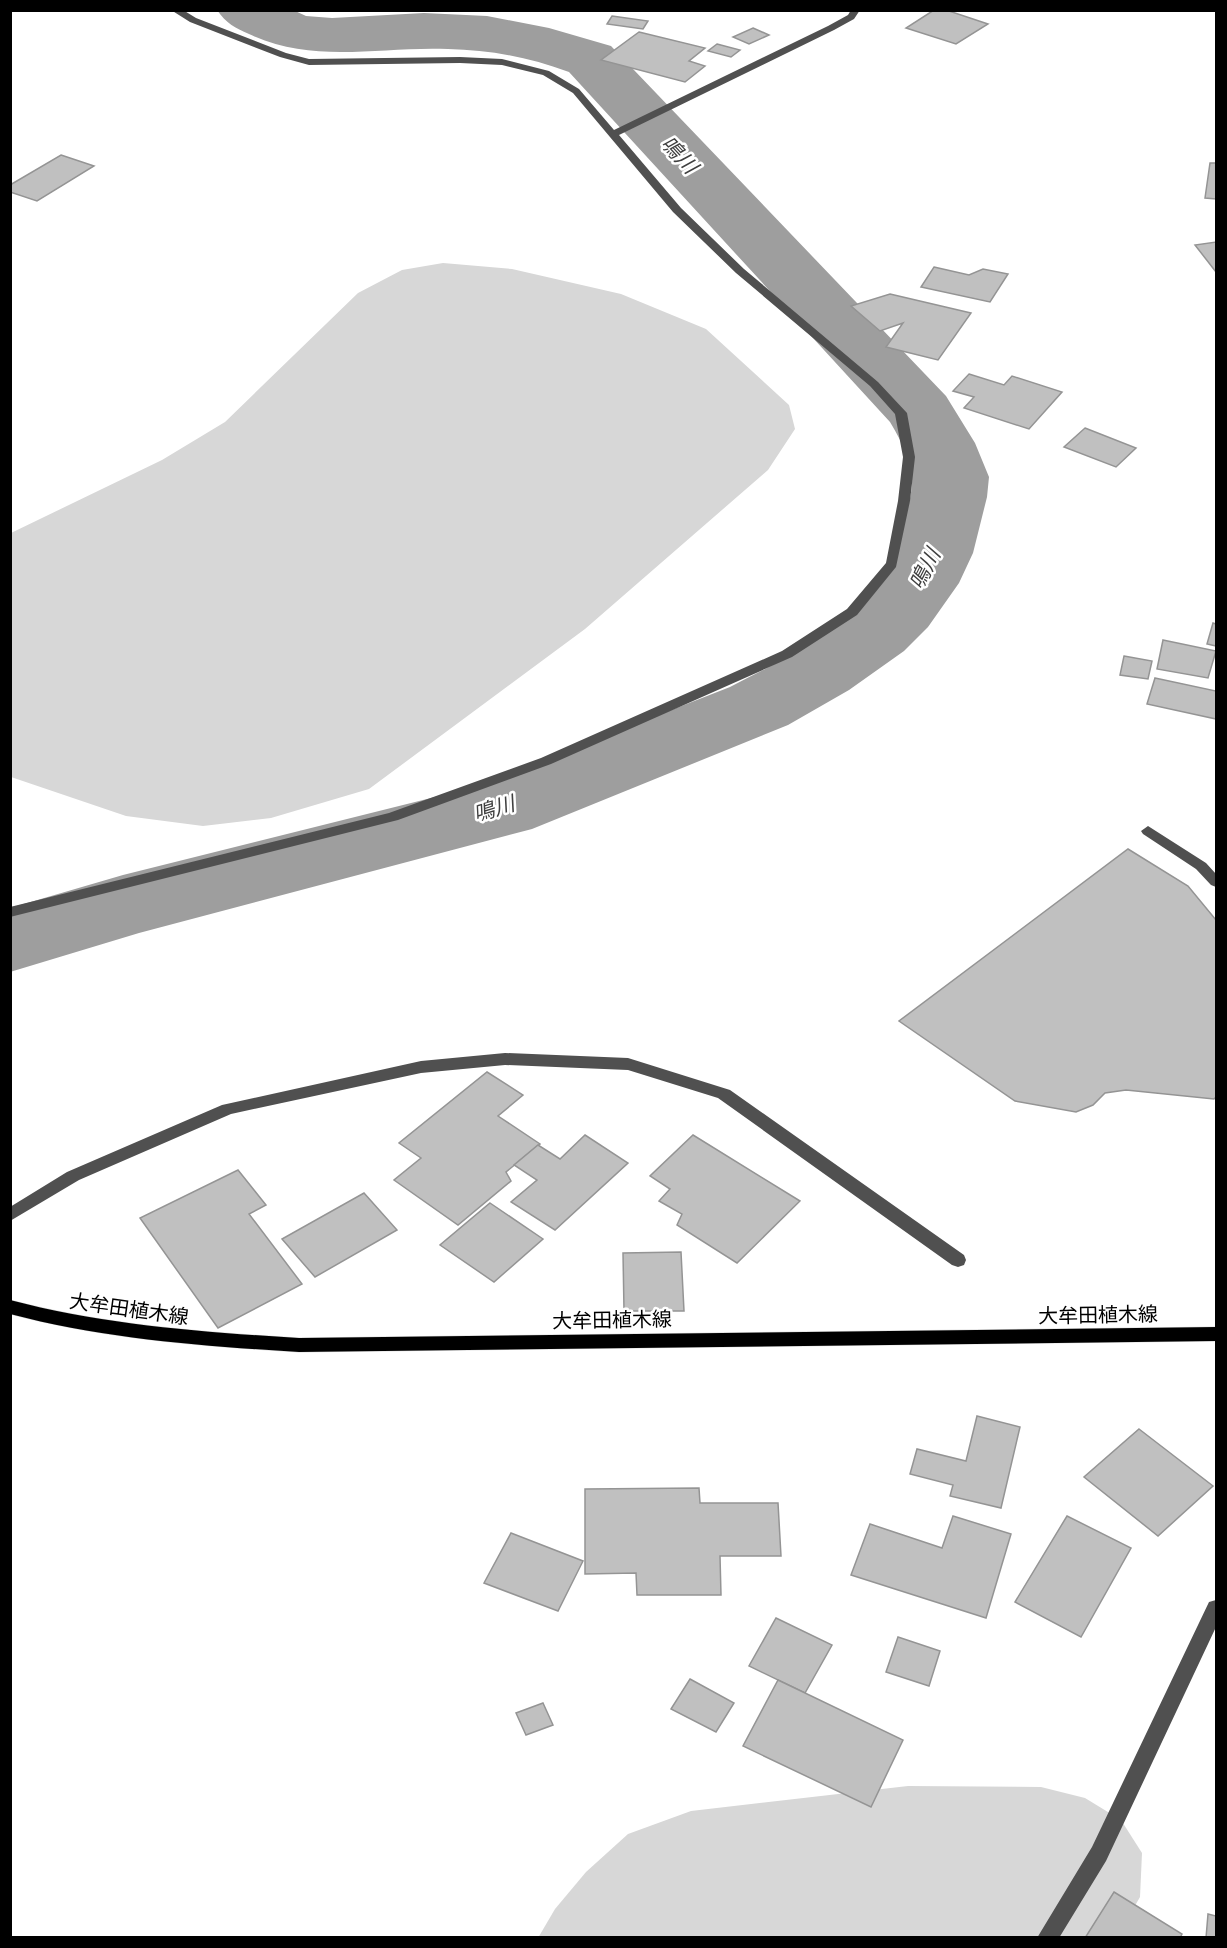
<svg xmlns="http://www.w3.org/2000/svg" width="1227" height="1948" font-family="'IBM Plex Sans','Noto Sans JP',sans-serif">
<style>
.green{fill:#d7d7d7}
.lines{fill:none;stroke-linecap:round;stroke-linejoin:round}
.river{fill:#9e9e9e;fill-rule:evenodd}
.building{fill:#c0c0c0;stroke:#949494;stroke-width:1.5}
.major-casing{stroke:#dbdbdb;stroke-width:1}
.minor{fill:#505050;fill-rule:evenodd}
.major{fill:#000;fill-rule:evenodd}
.labels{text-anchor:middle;stroke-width:5;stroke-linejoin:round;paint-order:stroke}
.street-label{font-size:20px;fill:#000;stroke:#fff}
.water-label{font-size:21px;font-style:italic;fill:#3f3f3f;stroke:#fff}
</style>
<rect width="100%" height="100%" fill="#fff"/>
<g class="green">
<path d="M443 263 512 269 621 294 706 329 789 405 795 429 768 470 585 629 369 789 271 818 203 826 126 816 11 777V533L162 460 225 422 358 293 402 270Z"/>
<path d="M908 1786 1041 1787 1085 1798 1121 1820 1142 1853 1140 1897 1117 1937 538 1938 555 1909 586 1872 628 1834 691 1811Z"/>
</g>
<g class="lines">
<path class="river" d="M217 10H293L306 16 332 18 424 13 487 16 549 28 611 46 946 396 975 443 989 477 987 497 973 553 959 583 928 627 904 651 849 690 788 725 532 829 139 933 10 972V908L123 875 475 787 730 687C783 660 846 630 881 580 892 565 897 547 902 529 917 478 917 468 890 422L569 72C529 57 490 50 448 49 380 46 314 65 249 34 235 28 226 23 217 10Z"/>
</g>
<g class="building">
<path d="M934 10H946L988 24 956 44 906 28Z"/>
<path d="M612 16 648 21 643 29 607 24Z"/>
<path d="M753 28 769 35 749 44 733 37Z"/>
<path d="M639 32 705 48 689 61 705 66 685 82 601 60Z"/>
<path d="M717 44 740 50 731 57 708 51Z"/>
<path d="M61 155 94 166 37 201 10 192V185Z"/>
<path d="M1210 163H1216V199L1205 198Z"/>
<path d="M1216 242V272L1195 245Z"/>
<path d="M934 267 969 275 983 269 1008 274 990 302 921 287Z"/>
<path d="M890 294 971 313 938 360 886 347 903 323 880 331 851 306Z"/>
<path d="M969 374 1004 385 1012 376 1062 392 1029 429 964 408 974 397 953 391Z"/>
<path d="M1085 428 1136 448 1116 467 1064 447Z"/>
<path d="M1213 623 1216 624V646L1207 644Z"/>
<path d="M1163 640 1216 651 1208 678 1157 669Z"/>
<path d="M1124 656 1152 661 1148 679 1120 675Z"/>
<path d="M1155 678 1216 691V719L1147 704Z"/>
<path d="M1128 849 1188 886 1216 920V1097L1214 1099 1126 1090 1105 1093 1093 1105 1076 1112 1015 1101 899 1021Z"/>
<path d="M487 1072 523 1095 498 1116 540 1144 506 1172 511 1181 458 1225 394 1180 421 1158 399 1143Z"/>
<path d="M585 1135 628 1163 555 1230 511 1202 537 1180 514 1165 538 1145 560 1159Z"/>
<path d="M693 1135 800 1201 737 1263 677 1225 682 1214 659 1201 670 1189 650 1176Z"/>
<path d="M238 1170 266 1205 249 1214 302 1284 218 1328 140 1218Z"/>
<path d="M364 1193 397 1230 315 1277 282 1239Z"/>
<path d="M490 1203 543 1239 494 1282 440 1245Z"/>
<path d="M681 1252 684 1311H624L623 1253Z"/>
<path d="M977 1416 1020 1427 1001 1508 950 1496 953 1485 910 1474 917 1449 966 1461Z"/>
<path d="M1139 1429 1213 1486 1158 1536 1084 1477Z"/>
<path d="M699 1488 700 1503H778L781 1556H720L721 1595H637L636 1573 585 1574V1489Z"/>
<path d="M953 1516 1011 1534 986 1618 851 1575 870 1524 942 1548Z"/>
<path d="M1067 1516 1131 1548 1081 1637 1015 1602Z"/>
<path d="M511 1533 583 1561 558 1611 484 1583Z"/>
<path d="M776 1618 832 1645 805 1693 749 1666Z"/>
<path d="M898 1637 940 1651 929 1686 886 1672Z"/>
<path d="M690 1679 734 1703 716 1732 671 1709Z"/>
<path d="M778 1680 903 1740 871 1807 743 1746Z"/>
<path d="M543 1703 553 1725 526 1735 516 1713Z"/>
<path d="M1114 1892 1182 1934 1180 1938H1085Z"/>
<path d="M1208 1914 1216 1916V1938H1206Z"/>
</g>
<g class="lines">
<defs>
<path id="major" d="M10 1300C105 1325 201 1332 299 1338L1216 1327V1341L299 1352C201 1346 105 1339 10 1314Z"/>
</defs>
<use href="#major" class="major-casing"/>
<g class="minor">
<path d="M171 10H183L196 18 286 53 309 59 460 57 502 59 549 71 579 89 614 130 828 26 848 15 851 10H860L854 19 834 30 619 135 681 208 744 269 878 382 907 413 915 457 910 501 896 567 857 615 792 657 551 764 398 820 10 917V907L389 813 541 758 782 651 847 609 886 563 898 501 903 457 895 414 870 386 736 273 673 212 573 93 543 75 502 65 460 63 309 65 280 57 190 22Z"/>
<path d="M1148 826 1206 863 1216 874V887L1211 885 1196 869 1143 834 1141 831Z"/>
<path d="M505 1053 628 1058 730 1090 964 1255 966 1260 964 1265 958 1267 952 1265 718 1098 628 1070 505 1065 421 1073 231 1114 79 1180 10 1221V1207L67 1172 222 1105 421 1061Z"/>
<path d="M1216 1600V1627L1106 1861 1059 1938H1037L1092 1847 1209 1602Z"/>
</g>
<use href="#major" class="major"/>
</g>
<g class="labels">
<g class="street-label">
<text transform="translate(129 1309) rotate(8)" y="7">大牟田植木線</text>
<text transform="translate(1098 1315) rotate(-1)" y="7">大牟田植木線</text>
<text transform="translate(612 1320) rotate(-1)" y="7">大牟田植木線</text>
</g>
<g class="water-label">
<text transform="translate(679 155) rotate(47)" y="7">鳴川</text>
<text transform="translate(925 569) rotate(-63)" y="7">鳴川</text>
<text transform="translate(494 809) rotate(-17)" y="7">鳴川</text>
</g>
</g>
<rect width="1227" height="1948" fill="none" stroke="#000000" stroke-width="24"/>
</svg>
